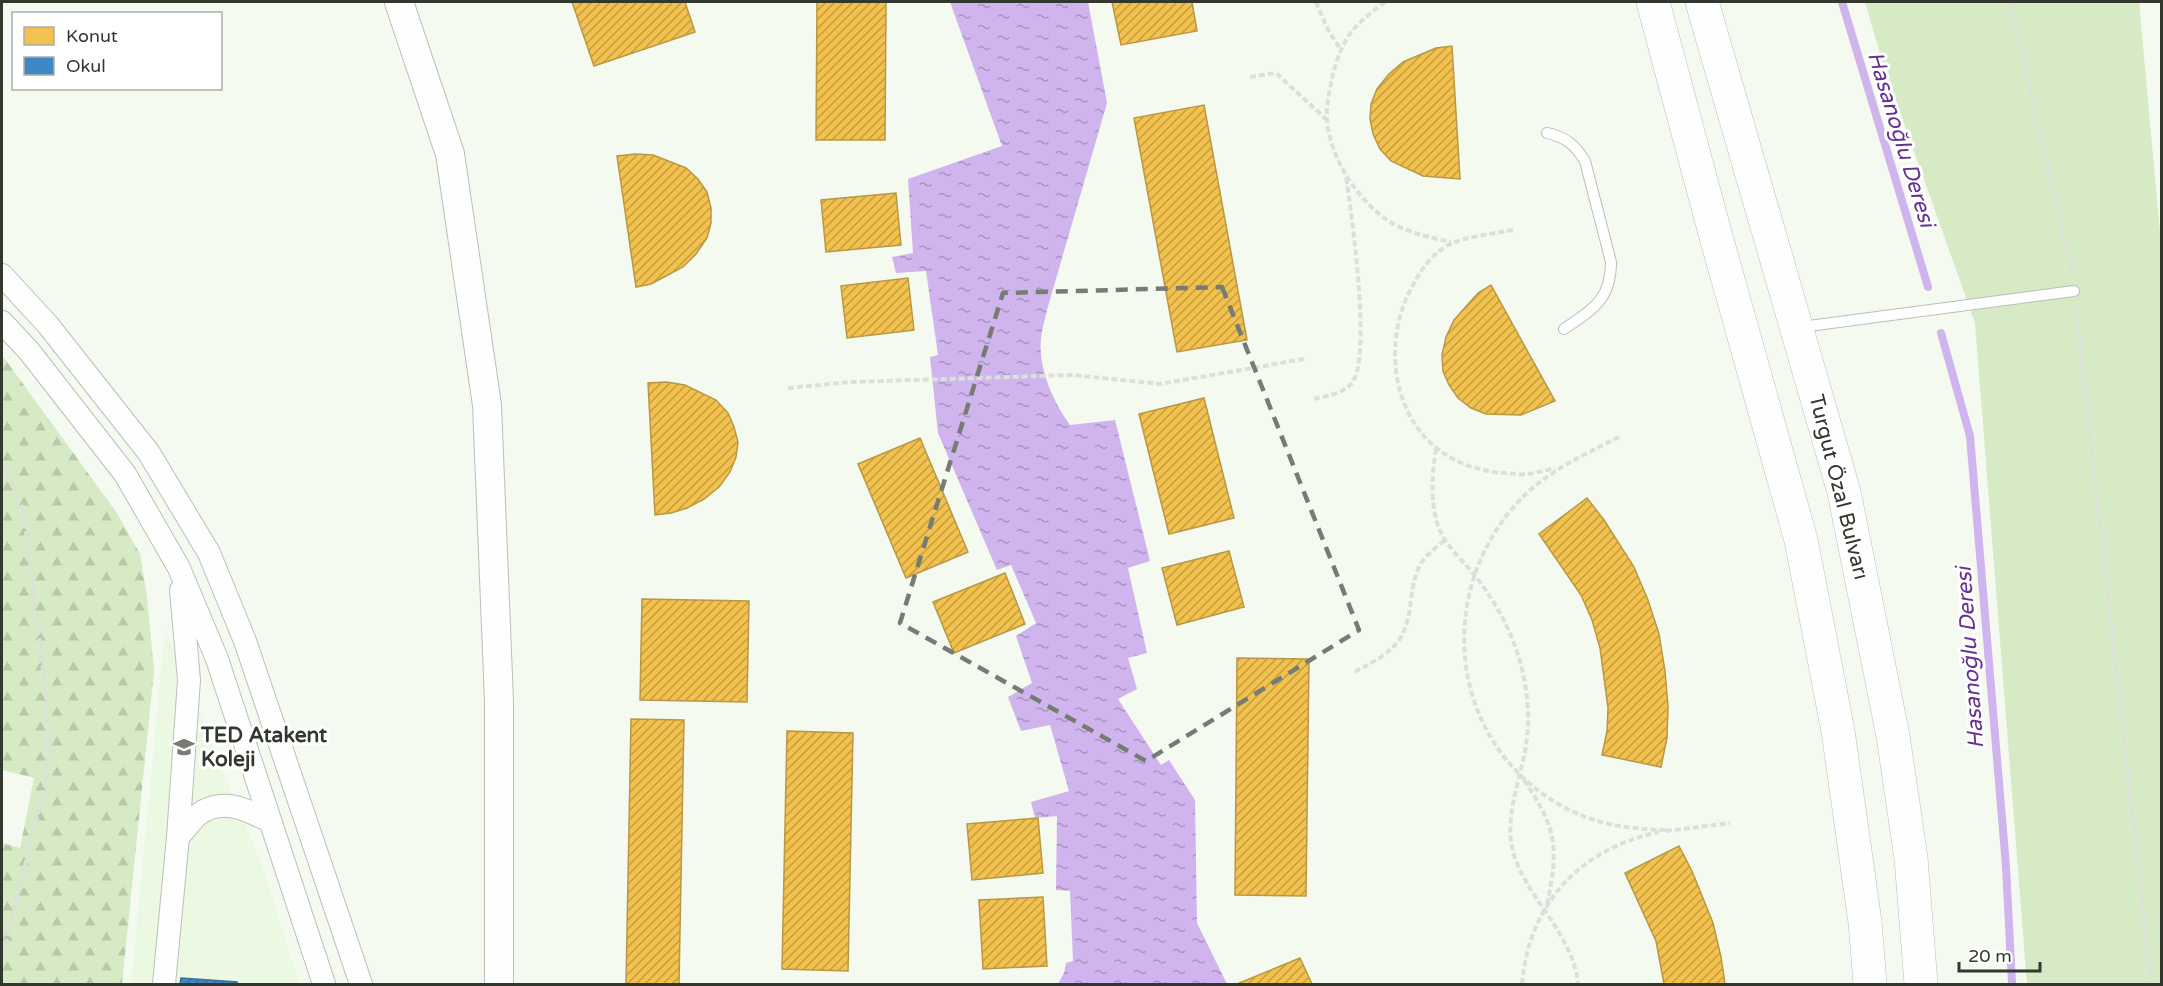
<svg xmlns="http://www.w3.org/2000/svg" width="2163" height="986" font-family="'Varela Round',sans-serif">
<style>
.built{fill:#ecf9e2}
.green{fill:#d6eac5}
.forest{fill:url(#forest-firs)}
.water{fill:url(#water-ripples)}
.homes{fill:url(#homes-hatch);stroke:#b89844;stroke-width:1.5}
.schools{fill:url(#schools-hatch);stroke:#3b7098;stroke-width:1.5}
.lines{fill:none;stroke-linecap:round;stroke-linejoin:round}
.stream{stroke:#cfb4ed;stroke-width:8}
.service-casing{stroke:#bbc0b7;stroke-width:12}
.minor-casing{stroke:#bbc0b7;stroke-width:24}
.tertiary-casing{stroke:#bbc0b7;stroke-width:30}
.primary-casing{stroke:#bbc0b7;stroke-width:34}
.path{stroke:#dcdfdb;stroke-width:4;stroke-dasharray:6 3;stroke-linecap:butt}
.service{stroke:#fdfefd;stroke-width:10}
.minor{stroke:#fdfefd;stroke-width:22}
.tertiary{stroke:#fdfefd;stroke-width:28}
.primary{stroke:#fdfefd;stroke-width:33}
.marked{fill:none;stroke:#767c72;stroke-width:4.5;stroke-dasharray:12 8;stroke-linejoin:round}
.labels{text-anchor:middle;stroke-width:6;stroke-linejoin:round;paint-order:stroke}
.street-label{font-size:21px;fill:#32382e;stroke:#fff}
.poi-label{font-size:21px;font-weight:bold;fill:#32382e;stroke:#fff;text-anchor:start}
.water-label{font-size:22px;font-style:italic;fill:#673194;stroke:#fff}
</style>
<defs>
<pattern id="forest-firs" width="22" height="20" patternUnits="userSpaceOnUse" patternTransform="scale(1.5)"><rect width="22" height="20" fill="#d6eac5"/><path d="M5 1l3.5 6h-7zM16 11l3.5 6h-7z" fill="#b8c9aa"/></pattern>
<pattern id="water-ripples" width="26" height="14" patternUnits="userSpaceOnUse" patternTransform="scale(1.5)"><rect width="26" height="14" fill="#cfb4ed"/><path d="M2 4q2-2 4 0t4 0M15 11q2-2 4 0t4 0" fill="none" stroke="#a993c0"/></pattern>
<pattern id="homes-hatch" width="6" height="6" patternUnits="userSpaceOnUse" patternTransform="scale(1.5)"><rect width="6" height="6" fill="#f2c14e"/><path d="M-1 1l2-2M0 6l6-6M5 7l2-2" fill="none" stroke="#c59e41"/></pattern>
<pattern id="schools-hatch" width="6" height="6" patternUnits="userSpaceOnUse" patternTransform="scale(1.5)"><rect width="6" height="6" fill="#3f88c5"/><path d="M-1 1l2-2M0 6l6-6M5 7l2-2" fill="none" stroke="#3570a0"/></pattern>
</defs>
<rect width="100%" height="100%" fill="#f4faef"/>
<path class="built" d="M165 629 262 865 300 984H131Z"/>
<path class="green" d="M1865 2H2139L2162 255 2161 984H2027L1975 323 1884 67Z"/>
<path class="forest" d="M2 355 117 513 140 554 147 597 154 671 122 984H2V843L20 848 34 778 2 770Z"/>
<path class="water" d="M950 2H1088L1107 103 1047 310C1045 319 1042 329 1041 338 1038 369 1053 401 1070 425L1115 420 1150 561 1128 568 1147 653 1128 658 1137 689 1118 699 1161 765 1169 760 1195 800 1197 923 1227 984H1058L1064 973 1066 963 1073 961 1070 891 1056 890 1057 816 1035 818 1031 802 1069 791 1050 725 1021 731 1008 697 1032 683 1016 636 1036 623 1011 565 997 570 938 433 930 357 938 355 926 271 896 273 892 257 913 253 908 179 1002 146Z"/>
<g class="homes">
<path d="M572 2H685L695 32 594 66Z"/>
<path d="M817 2H886L885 140H816Z"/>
<path d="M1112 2H1192L1197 31 1121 45Z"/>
<path d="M1452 46 1460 179 1423 176 1391 161 1380 149 1373 134 1370 119 1371 104 1377 89 1389 74 1403 62 1436 48Z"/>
<path d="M1204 105 1247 340 1177 352 1134 118Z"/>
<path d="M635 154 653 155 686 168 698 179 707 192 711 208V223L707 238 696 254 683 267 651 284 636 287 617 156Z"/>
<path d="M896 193 901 245 826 252 821 200Z"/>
<path d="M908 278 914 330 847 338 841 286Z"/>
<path d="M1491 285 1555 401 1521 415 1486 414 1471 408 1458 398 1449 385 1443 371 1442 355 1446 337 1454 320 1478 293Z"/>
<path d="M666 382 685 385 716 400 728 413 734 427 738 442 736 457 730 472 719 487 704 499 687 508 671 513 655 515 648 383Z"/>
<path d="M1204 398 1234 518 1169 534 1139 414Z"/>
<path d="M920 438 968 552 906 578 858 464Z"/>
<path d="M1587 498 1604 520 1634 567 1648 600 1659 634 1665 671 1668 706 1667 738 1661 767 1602 755 1607 731 1608 708 1600 648 1592 620 1581 595 1539 534Z"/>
<path d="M1229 551 1244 607 1177 625 1162 568Z"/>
<path d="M1005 573 1025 624 954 653 933 602Z"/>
<path d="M642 599 749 601 747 702 640 700Z"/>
<path d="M1237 658 1309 659 1306 896 1235 895Z"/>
<path d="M631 719 684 720 679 984H626Z"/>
<path d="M787 731 853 733 848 971 782 969Z"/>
<path d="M1038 818 1043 873 972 880 967 824Z"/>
<path d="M1679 846 1692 871 1713 923 1721 957 1725 984H1664L1656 941 1625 873Z"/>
<path d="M1043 897 1047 966 983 969 979 900Z"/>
<path d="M1300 958 1312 984H1237Z"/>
</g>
<path class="schools" d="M181 978 237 982V984H180Z"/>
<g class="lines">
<g class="stream">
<path d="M1842 2 1928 287"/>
<path d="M1941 333 1970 436 2006 866 2012 984"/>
</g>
<defs>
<g id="service">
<path d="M1547 133C1566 137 1575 145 1585 161L1611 262C1611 300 1592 310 1564 329"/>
<path d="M1801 327 2074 291"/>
</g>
<g id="minor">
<path d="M2 275 48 325 149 453 209 553 245 641 361 984"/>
<path d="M2 322 29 351 125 474 179 568 217 659 324 984"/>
<path d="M178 837C185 830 191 821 198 815 221 796 247 810 270 821"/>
<path d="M164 984 178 837 189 680 181 590"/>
</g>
<path id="tertiary" d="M399 2 450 154 487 405 499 701V984"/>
<g id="primary">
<path d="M1653 2 1715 233 1801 540 1838 731 1865 922 1870 984"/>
<path d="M1702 2 1844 492 1893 736 1911 858 1921 984"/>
</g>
</defs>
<use href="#service" class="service-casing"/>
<use href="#minor" class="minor-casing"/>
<use href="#tertiary" class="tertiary-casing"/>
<use href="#primary" class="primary-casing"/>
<g class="path">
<path d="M1316 2 1328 30 1341 50"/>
<path d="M1385 2C1371 13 1355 24 1346 40 1340 50 1336 63 1333 74 1330 89 1326 104 1327 120 1330 156 1354 195 1383 217 1402 232 1429 237 1451 242"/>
<path d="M2010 2 2072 273"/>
<path d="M1250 77 1276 73 1327 120"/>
<path d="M1513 230C1497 233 1464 237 1450 244 1431 254 1419 272 1410 291 1399 312 1395 334 1395 357 1397 423 1439 469 1505 473 1513 474 1521 475 1528 474 1537 473 1546 470 1555 468"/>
<path d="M2076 307 2151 984"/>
<path d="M788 388 851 382 1073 375 1160 384 1304 359"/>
<path d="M1314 399C1326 396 1342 394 1351 384 1373 361 1351 211 1346 176"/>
<path d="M1619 437C1582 456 1545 472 1517 503 1433 596 1450 744 1562 806 1596 825 1628 829 1667 830"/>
<path d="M1436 449C1432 473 1430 501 1438 526 1445 546 1463 560 1476 577 1497 604 1512 632 1521 665 1527 688 1530 715 1527 738 1523 776 1502 816 1514 855 1529 901 1573 934 1578 984"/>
<path d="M2 464 23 509 46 694 48 773 2 958"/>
<path d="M1355 672C1372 662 1393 653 1402 635 1414 613 1408 583 1422 562 1428 553 1438 546 1446 539"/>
<path d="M1524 780C1557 829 1559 847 1547 905"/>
<path d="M1666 831 1730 823"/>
<path d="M1522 984C1529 903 1580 849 1659 832"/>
</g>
<use href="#service" class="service"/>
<use href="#minor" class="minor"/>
<use href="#tertiary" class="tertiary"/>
<use href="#primary" class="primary"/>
</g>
<path class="marked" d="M1222 287 1359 630 1146 761 900 623 1003 293Z"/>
<defs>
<symbol id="school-bare" viewBox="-9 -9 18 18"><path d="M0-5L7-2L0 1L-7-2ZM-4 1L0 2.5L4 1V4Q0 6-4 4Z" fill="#767c72" stroke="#fff" stroke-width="2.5" paint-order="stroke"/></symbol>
</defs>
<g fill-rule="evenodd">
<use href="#school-bare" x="169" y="732" width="30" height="30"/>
</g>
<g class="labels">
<g class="street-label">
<text transform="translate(1839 487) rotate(76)" y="7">Turgut Özal Bulvarı</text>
</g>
<g class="poi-label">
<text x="201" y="742">TED Atakent<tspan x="201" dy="24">Koleji</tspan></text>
</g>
<g class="water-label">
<text transform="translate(1902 139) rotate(73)" y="8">Hasanoğlu Deresi</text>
<text transform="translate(1969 658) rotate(-94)" y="8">Hasanoğlu Deresi</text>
</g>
</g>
<rect width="2163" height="986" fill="none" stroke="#32382e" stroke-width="6"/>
<rect x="12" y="12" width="210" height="78" fill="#ffffff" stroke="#adafab" stroke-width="1.5"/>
<rect x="24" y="27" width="30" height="18" fill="#f2c14e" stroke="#adafab" stroke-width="1.5"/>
<text x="66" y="42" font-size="18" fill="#32382e">Konut</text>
<rect x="24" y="57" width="30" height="18" fill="#3f88c5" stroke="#adafab" stroke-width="1.5"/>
<text x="66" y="72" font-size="18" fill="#32382e">Okul</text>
<path d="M1959 962v9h81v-9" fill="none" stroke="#32382e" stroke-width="3"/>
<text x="1968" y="962" font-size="18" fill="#32382e" stroke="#ffffff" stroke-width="4.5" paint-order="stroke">20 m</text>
</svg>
